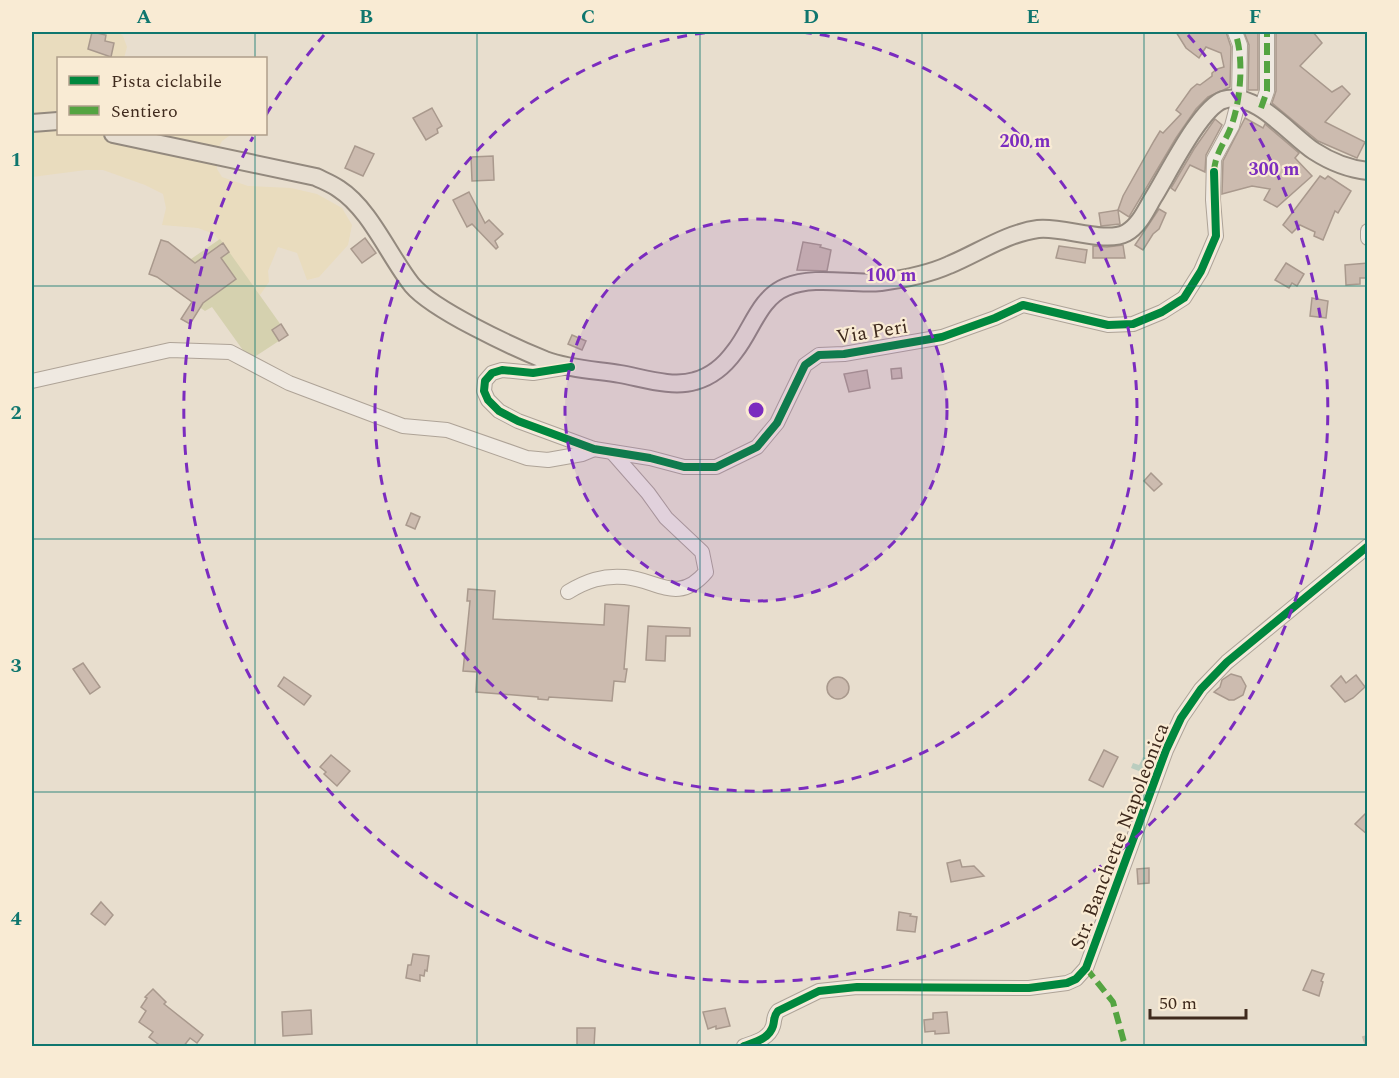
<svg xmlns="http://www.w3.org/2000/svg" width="1399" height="1078" font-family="Spectral,serif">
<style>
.farmland{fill:#e9dcbe}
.cemetery{fill:#d5d1af}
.water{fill:#bacdbf}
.building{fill:#ccbbaf;stroke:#a9998d;stroke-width:1.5}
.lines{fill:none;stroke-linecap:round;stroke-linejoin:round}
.highway-tunnel{stroke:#c6baab;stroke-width:20;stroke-dasharray:20 10;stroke-linecap:butt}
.minor-casing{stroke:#aea397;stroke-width:16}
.major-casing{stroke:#93897e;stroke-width:20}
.minor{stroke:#efe9e1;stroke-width:14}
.major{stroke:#e7ded1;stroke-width:16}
.quiet{stroke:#54a441;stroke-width:6;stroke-dasharray:12 6;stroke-linecap:butt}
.cycleway-casing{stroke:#f9ebd4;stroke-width:11}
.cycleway{stroke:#00873e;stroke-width:8}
.grid{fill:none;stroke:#0f766e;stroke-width:1.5;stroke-opacity:0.55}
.ring{fill:none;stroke:#7b2cbf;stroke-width:3;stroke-dasharray:10 8}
.labels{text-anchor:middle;stroke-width:4.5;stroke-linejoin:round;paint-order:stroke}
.street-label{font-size:20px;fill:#3f2a1d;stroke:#f9ebd4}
.centre{fill:#7b2cbf;stroke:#f9ebd4;stroke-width:3}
.ring-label{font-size:18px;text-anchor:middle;font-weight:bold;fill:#7b2cbf;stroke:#f9ebd4;stroke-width:4.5;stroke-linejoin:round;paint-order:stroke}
.neatline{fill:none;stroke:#0f766e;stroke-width:2}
.grid-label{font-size:20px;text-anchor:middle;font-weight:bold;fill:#0f766e}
</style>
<rect width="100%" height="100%" fill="#e8dece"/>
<path class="farmland" d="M32 32H118L123 36 127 47 124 58H58V134H232L222 141 217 151V169L222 177 248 186 291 188 317 194 342 208 352 225 348 245 319 277 307 280 297 253 278 247 268 271 269 282 260 295 214 234 198 228 162 225 166 208 163 194 145 185 103 170H86L32 177Z"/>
<path class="cemetery" d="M161 239 191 259 220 239 288 335 250 360 212 307 205 311 156 277 149 274Z"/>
<path class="water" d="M1143 757 1149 759 1144 773 1131 768 1133 763 1139 765Z"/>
<g class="building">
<path d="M92 32 106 35 105 41 114 43 111 57 88 49Z"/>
<path d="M1176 32H1226L1231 47 1230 87 1208 97 1196 109 1176 138 1129 217 1118 210 1123 196 1154 141 1160 131 1163 133 1181 114 1176 110 1191 89 1197 84 1200 85 1212 76V73L1217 69 1224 67 1221 53 1206 47 1199 58 1186 48Z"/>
<path d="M1244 32H1258V90H1248L1249 45Z"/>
<path d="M1276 32H1313L1322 43 1300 66 1332 92 1342 86 1350 94 1325 122 1365 142 1357 158 1318 141 1272 103 1276 91Z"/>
<path d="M432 108 442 126 437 129 438 133 426 140 413 118Z"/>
<path d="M1245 118 1263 128 1265 124 1299 153 1295 158 1312 176 1277 207 1264 200 1270 189 1252 186 1222 194 1223 161Z"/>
<path d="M1215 119 1222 125 1206 155 1205 172 1190 165 1175 191 1171 188 1194 149Z"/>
<path d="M355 146 374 154 363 176 345 168Z"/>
<path d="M493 156 494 180 472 181 471 157Z"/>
<path d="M1320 176 1325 179 1328 176 1351 191 1338 213 1335 211 1323 240 1314 236 1315 232 1300 225 1292 233 1283 225Z"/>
<path d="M469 192 485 223 489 220 503 234 495 241 498 247 496 249 472 224 467 227 453 200Z"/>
<path d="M1159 209 1166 213 1159 229 1153 234 1143 250 1135 245Z"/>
<path d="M1118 210 1120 224 1101 226 1099 213Z"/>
<path d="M365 238 376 253 362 263 351 249Z"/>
<path d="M161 240 168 242 195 263 223 243 229 252 221 258 236 279 203 303 190 324 181 319 192 302 157 277 149 274Z"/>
<path d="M803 242 821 245 820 247 831 250 827 271 797 270Z"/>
<path d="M1123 245 1125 258H1093V246L1107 247Z"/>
<path d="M1059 246 1087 250 1085 263 1056 258Z"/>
<path d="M1286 263 1304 274 1297 286 1292 283 1289 288 1275 280Z"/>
<path d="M1368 263V278H1360V284L1346 285 1345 265Z"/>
<path d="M1312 298 1328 301 1326 318 1310 316Z"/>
<path d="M281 324 288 335 279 341 272 330Z"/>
<path d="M572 335 586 341 582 350 568 344Z"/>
<path d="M901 368 902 378 892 379 891 369Z"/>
<path d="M867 370 870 388 849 392 844 374Z"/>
<path d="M1151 473 1162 484 1154 491 1144 481Z"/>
<path d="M411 513 420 517 415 529 406 525Z"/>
<path d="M468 589 495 591 493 619 604 625 605 604 629 606 624 669H627L625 682 614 681 612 701 549 697 548 700 538 699V697L476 692 477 672 463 671 470 601H467Z"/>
<path d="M648 626 690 628V636H666L665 661 646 660Z"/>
<path d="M83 663 100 687 90 694 73 669Z"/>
<path d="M1231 674 1241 677 1246 686 1243 695 1234 700H1229L1214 692 1220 687 1222 680Z"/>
<path d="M1356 675 1365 687 1353 698 1345 702 1331 686 1341 676 1346 683Z"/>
<circle cx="838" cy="688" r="11"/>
<path d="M284 677 311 696 304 705 278 686Z"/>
<path d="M1104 750 1118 757 1103 787 1089 780Z"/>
<path d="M331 755 350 771 337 786 324 774 326 772 320 767Z"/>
<path d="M1368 811V835L1355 824Z"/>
<path d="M960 860 962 867 974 866 984 876 951 882 947 863Z"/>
<path d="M1149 868V883L1138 884 1137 869Z"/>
<path d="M101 902 113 915 105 925 91 914Z"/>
<path d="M899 912 911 914 910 916 917 917 915 932 897 930Z"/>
<path d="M413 954 429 956 427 971 425 970 424 976 420 975V981L406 978 408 965H411Z"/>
<path d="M1312 970 1324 974 1321 981 1323 982 1319 996 1303 990Z"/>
<path d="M153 989 166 1002 164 1004 203 1035 197 1043 190 1038 183 1047H162L149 1037 153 1032 139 1022 146 1011 141 1007 147 998 145 997Z"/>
<path d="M725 1008 730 1026 716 1029V1026L708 1029 703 1012Z"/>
<path d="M311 1010 312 1034 283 1036 282 1012Z"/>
<path d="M947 1012 949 1033 935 1034V1031L925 1032 924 1020 933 1019V1013Z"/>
<path d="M577 1028H595L594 1047 577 1046Z"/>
</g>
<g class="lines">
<path class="highway-tunnel" d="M1365 1046 1368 1045"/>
<defs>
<g id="minor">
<path d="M1261 108 1267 91V32"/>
<path d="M1368 231V238"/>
<path d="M569 367 533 373 502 370 492 373 485 381 484 391 488 400 499 411 518 421 594 449 650 458 684 467H716L757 447 777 423 805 365 819 355 844 354 942 337 995 318 1023 305 1108 325 1133 324 1162 312 1184 298 1201 271 1216 236 1213 200 1214 159 1232 126 1239 99 1240 45 1235 32"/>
<path d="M32 381 170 350 230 352 289 383 403 426 447 430 527 458 548 460 582 454 594 449"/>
<path d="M568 592C586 581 603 575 625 577 658 580 678 605 706 572L702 552 666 518 648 493 612 452"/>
<path d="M744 1046C755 1042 769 1039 773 1026 775 1019 773 1017 778 1011L819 991 857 987 1029 988 1067 983 1076 979 1086 968 1166 750 1181 718 1201 689 1227 662 1368 546"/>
</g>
<g id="major">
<path d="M32 123 58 121"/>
<path d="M113 134 316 177C324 181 332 184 339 189 370 209 389 256 412 285 433 310 513 347 545 360 569 369 595 370 620 374 643 378 672 388 695 381 713 376 725 365 735 351 752 330 759 298 786 287 816 275 851 285 881 282 904 279 929 274 949 265 978 253 1007 233 1038 229 1063 226 1105 244 1126 233 1139 226 1146 210 1153 198 1167 176 1200 108 1223 100 1255 90 1290 135 1314 151 1331 162 1348 169 1368 171"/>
</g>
</defs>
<use href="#minor" class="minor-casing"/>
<use href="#major" class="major-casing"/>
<use href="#minor" class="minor"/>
<use href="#major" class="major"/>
<g class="quiet">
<path d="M1261 108 1267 91V32"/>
<path d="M1214 172C1215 152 1226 142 1232 124 1241 98 1244 57 1235 32"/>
<path d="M1086 968 1113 1002 1125 1046"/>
</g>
<defs>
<g id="cycleway">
<path d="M571 367 533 373 502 370 492 373 485 381 484 391 488 400 499 411 518 421 594 449 650 458 684 467H716L757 447 777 423 805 365 819 355 844 354 942 337 995 318 1023 305 1108 325 1133 324 1162 312 1184 298 1201 271 1216 236 1214 172"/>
<path d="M744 1046C755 1042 769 1039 773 1026 775 1019 773 1017 778 1011L819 991 857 987 1029 988 1067 983 1076 979 1086 968 1166 750 1181 718 1201 689 1227 662 1368 546"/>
</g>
</defs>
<use href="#cycleway" class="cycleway-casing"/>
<use href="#cycleway" class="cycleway"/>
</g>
<path class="grid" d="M255 32V58M477 32V1046M700 32V1046M922 32V1046M1144 32V1046M255 134V1046M32 286H1368M32 539H1368M32 792H1368"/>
<circle cx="756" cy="410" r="191" fill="#7b2cbf" fill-opacity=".12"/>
<g class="ring">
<circle cx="756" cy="410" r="191"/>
<path d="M802 32A381 381 0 1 1 710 32"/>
<path d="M266 115A572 572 0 0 1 324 35M1188 35A572 572 0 1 1 253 137"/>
</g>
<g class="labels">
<g class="street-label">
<text transform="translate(872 331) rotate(-9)" y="7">Via Peri</text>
<text transform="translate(1119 836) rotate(-69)" y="7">Str. Banchette Napoleonica</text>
</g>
</g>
<circle cx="756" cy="410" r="9" class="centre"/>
<g class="ring-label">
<text x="1025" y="147">200 m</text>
<text x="1274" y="175">300 m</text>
<text x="891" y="281">100 m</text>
</g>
<rect width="1399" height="1078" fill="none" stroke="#f9ebd4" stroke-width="66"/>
<rect x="57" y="57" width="210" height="78" fill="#f9ebd4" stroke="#af9e8b" stroke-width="1.5"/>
<rect x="69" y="76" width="30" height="9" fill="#00873e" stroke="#af9e8b" stroke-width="1.5"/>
<text x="111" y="87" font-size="18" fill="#3f2a1d">Pista ciclabile</text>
<rect x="69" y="106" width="30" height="9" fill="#54a441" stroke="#af9e8b" stroke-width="1.5"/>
<text x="111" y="117" font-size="18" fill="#3f2a1d">Sentiero</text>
<path d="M1150 1009v9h96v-9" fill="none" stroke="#3f2a1d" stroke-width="3"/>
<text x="1159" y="1009" font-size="18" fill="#3f2a1d" stroke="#f9ebd4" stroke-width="4.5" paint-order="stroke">50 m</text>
<rect x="33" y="33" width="1333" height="1012" class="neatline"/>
<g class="grid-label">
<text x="144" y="23">A</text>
<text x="366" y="23">B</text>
<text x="588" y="23">C</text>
<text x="811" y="23">D</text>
<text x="1033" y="23">E</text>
<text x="1255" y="23">F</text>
<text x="16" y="166">1</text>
<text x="16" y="419">2</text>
<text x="16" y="672">3</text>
<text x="16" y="925">4</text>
</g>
</svg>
